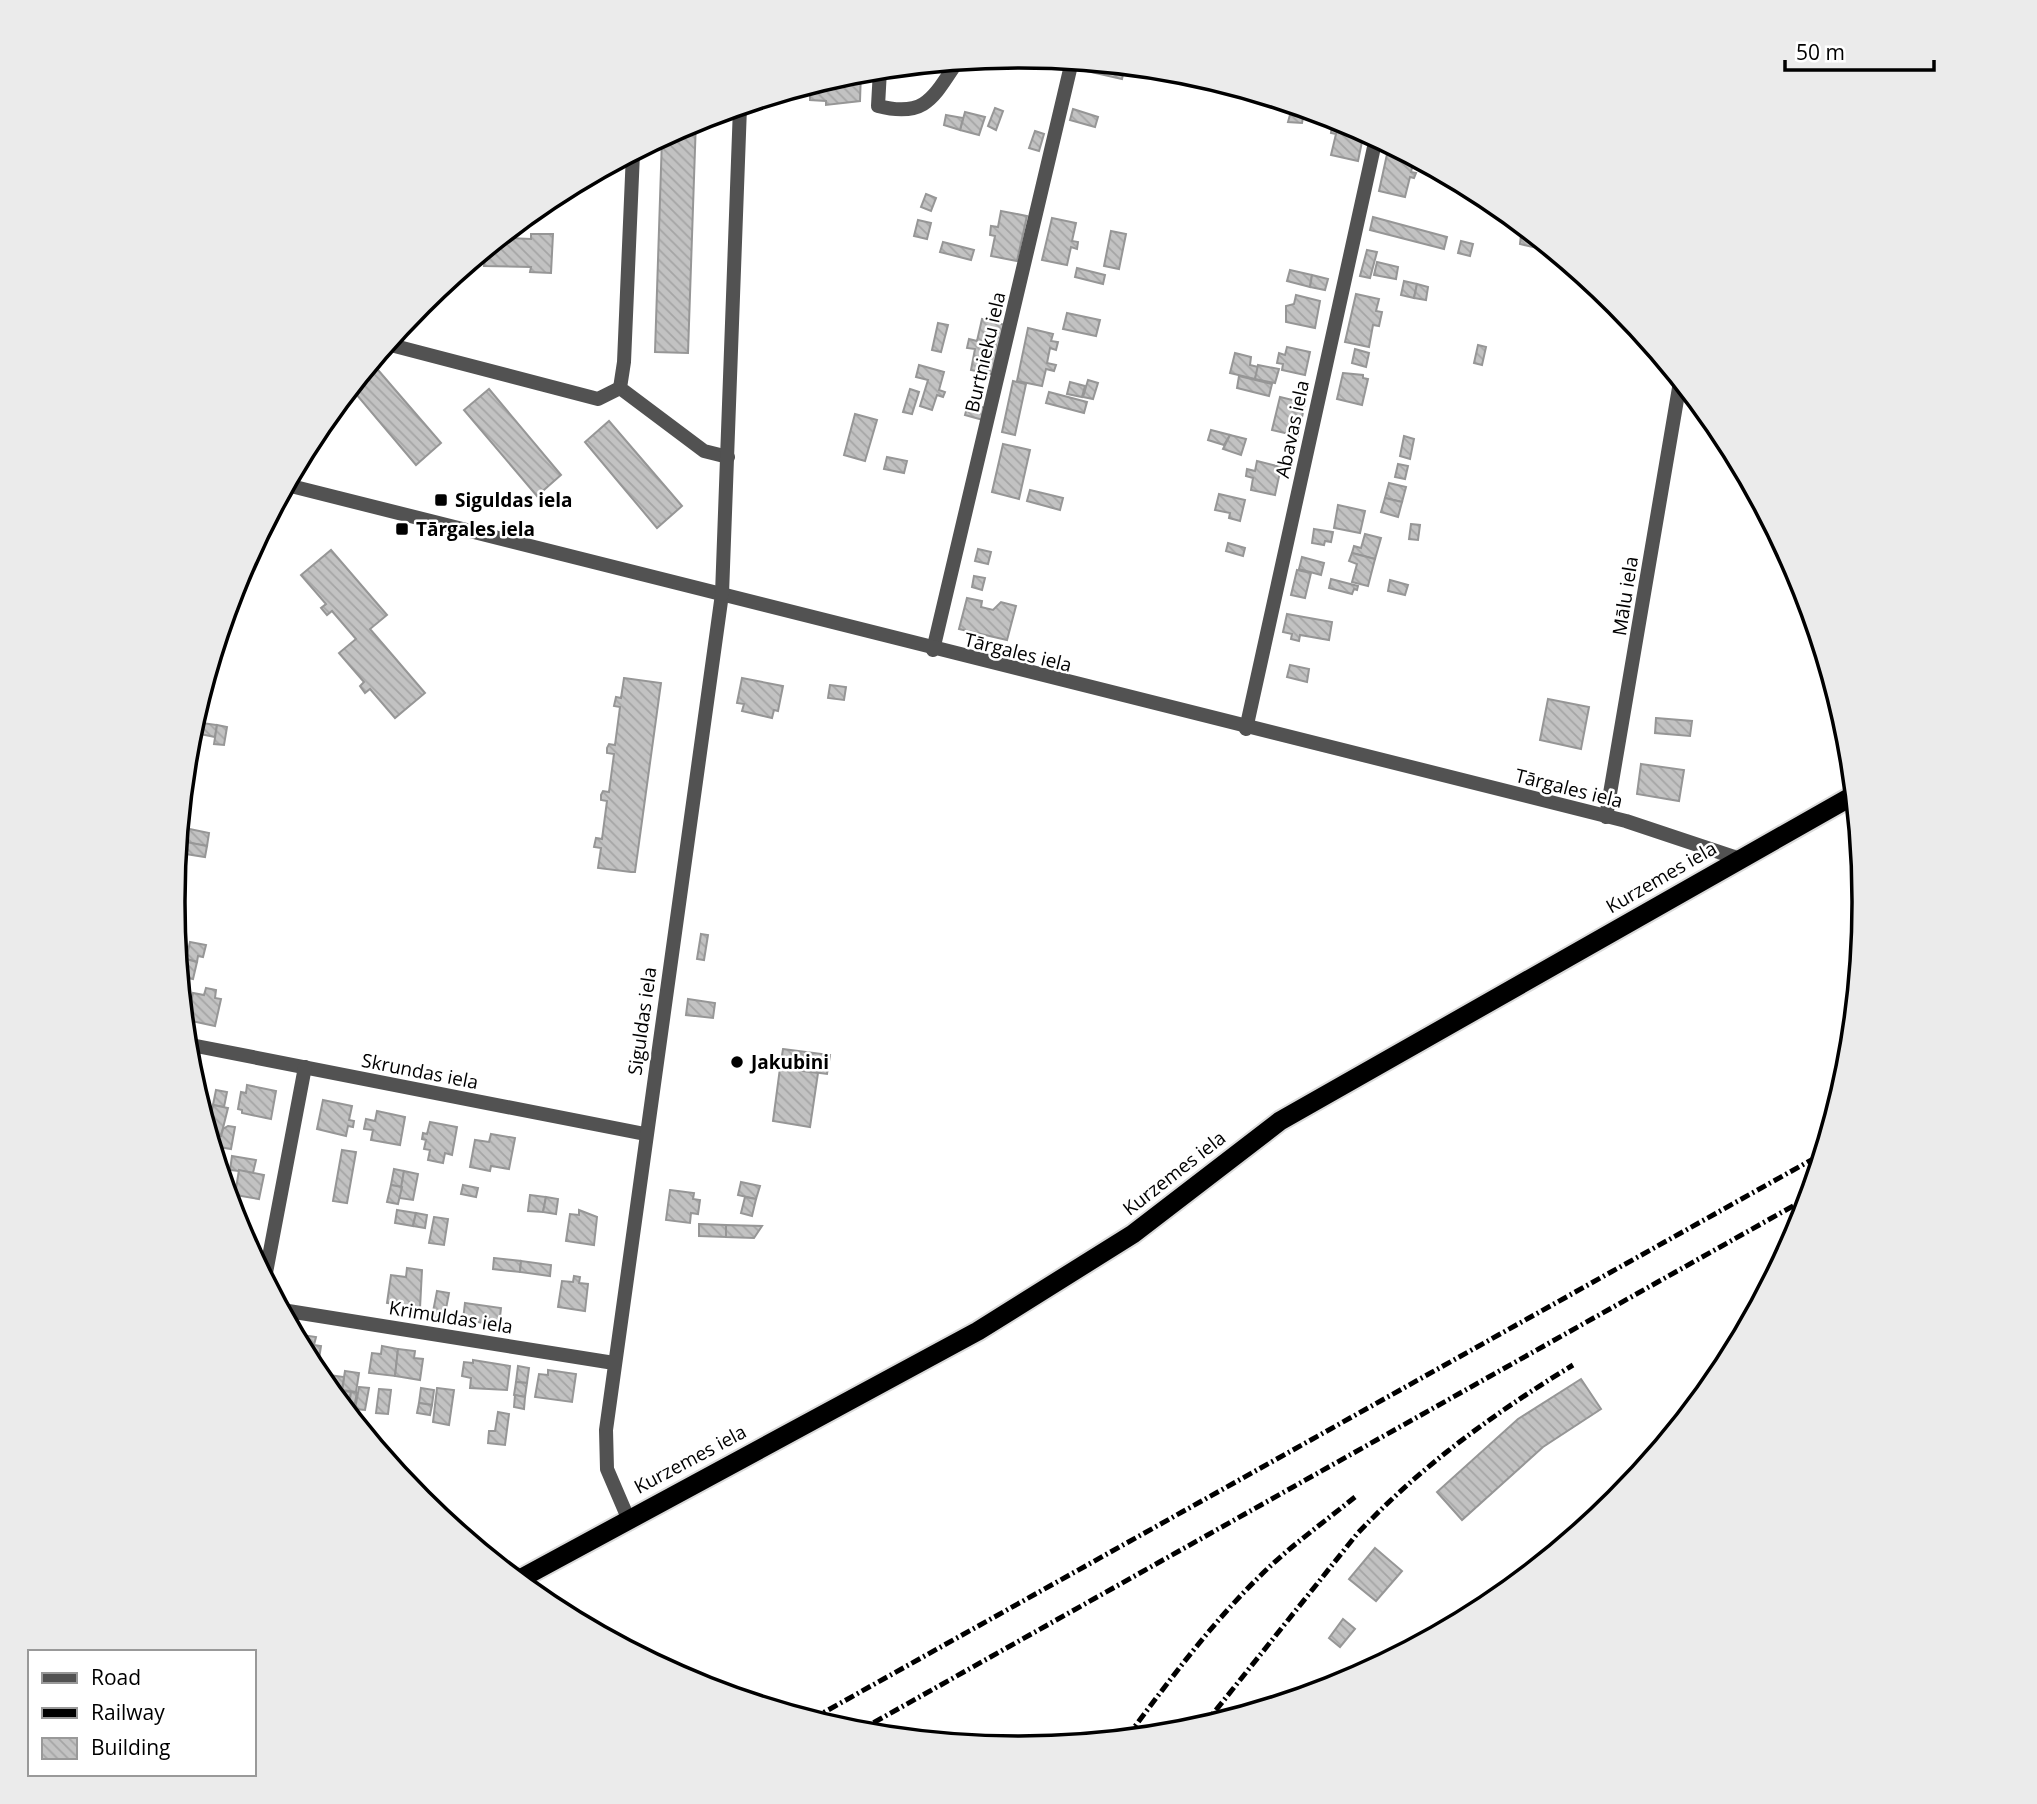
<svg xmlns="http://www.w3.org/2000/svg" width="2037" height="1804" font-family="'Open Sans',sans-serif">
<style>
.building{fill:url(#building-back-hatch);stroke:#969696;stroke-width:2}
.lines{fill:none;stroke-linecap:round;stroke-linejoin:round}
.trunk-casing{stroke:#dbdbdb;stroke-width:23}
.minor{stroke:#525252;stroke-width:14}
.tertiary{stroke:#525252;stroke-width:14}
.trunk{stroke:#000;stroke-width:19}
.rail{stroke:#000;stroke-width:5;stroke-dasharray:10 3.5 2 3.5;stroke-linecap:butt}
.poi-dot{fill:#000;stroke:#fff;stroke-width:2.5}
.labels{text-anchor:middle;stroke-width:5;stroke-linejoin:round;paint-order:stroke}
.street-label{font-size:19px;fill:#000;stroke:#fff}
.poi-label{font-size:19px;font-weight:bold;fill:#000;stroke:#fff;text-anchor:start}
.rim{fill:none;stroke:#000;stroke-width:3.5}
</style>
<defs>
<pattern id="building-back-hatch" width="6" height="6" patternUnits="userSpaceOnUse" patternTransform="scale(1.75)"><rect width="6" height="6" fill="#c2c2c2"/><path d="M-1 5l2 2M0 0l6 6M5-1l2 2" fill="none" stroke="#a5a5a5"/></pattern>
</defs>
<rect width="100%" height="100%" fill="#fff"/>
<g class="building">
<path d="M1083 62 1125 66 1122 79 1082 70Z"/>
<path d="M861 71 860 101 826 105V101L810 100V85Z"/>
<path d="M995 108 1003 111 996 130 988 126Z"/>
<path d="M1073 109 1098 117 1095 127 1070 120Z"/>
<path d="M1291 111 1304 113 1302 123 1288 122Z"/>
<path d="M965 112 985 117 979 135 960 130Z"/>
<path d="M946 115 963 118 960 130 944 125Z"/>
<path d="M696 120 688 353 655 352 662 138Z"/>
<path d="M1340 120 1364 132 1358 161 1331 155 1336 134 1331 133 1332 126 1338 128Z"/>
<path d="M1035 131 1044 134 1039 151 1029 148Z"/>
<path d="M1389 145 1414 159 1411 172 1416 173 1414 178 1410 177 1405 197 1379 191Z"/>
<path d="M926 194 936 198 931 211 921 207Z"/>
<path d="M1001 211 1027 216 1017 261 991 256 995 236 990 235 991 226 998 227Z"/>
<path d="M1373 217 1447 237 1444 249 1370 230Z"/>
<path d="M1052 218 1076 223 1072 241 1078 242 1077 249 1071 247 1067 265 1042 260Z"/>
<path d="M918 220 931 223 927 239 914 236Z"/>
<path d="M1111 231 1126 234 1119 269 1104 266Z"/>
<path d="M505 234V238L531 239V234H553L551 273 530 272 531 267 484 266 485 255H480Z"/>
<path d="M1521 235 1538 239 1543 244 1542 249 1520 244Z"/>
<path d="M1461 241 1473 244 1470 256 1458 253Z"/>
<path d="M943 242 974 250 971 260 940 252Z"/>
<path d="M1367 250 1377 252 1370 278 1360 276Z"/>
<path d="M1377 262 1398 267 1396 279 1374 275Z"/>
<path d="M1077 268 1105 275 1103 284 1075 277Z"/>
<path d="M1290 270 1312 275 1310 287 1287 281Z"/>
<path d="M1312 275 1328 279 1325 290 1310 287Z"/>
<path d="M1404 281 1417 284 1414 298 1401 295Z"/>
<path d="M1417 284 1428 287 1426 300 1414 298Z"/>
<path d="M1356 294 1379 299 1376 311 1382 312 1379 326 1373 325 1369 347 1345 342Z"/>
<path d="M1296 295 1320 301 1315 328 1286 322V306L1294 304Z"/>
<path d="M1067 313 1100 320 1096 336 1063 329Z"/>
<path d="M982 319 1005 325 995 375 971 370 975 349 967 348 969 339 977 341Z"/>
<path d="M938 323 948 325 941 352 932 350Z"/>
<path d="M1028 328 1053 334 1051 341 1058 342 1056 350 1050 348 1047 363 1056 365 1054 371 1046 369 1042 386 1017 381Z"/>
<path d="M1478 345 1486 347 1482 365 1474 363Z"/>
<path d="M1287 347 1310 352 1305 375 1282 370 1283 364 1277 363 1279 353 1285 355Z"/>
<path d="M1355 349 1369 353 1366 367 1352 363Z"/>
<path d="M1235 353 1251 357 1250 365 1258 367 1255 379 1230 373Z"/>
<path d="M372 363 441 443 416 465 351 388Z"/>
<path d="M919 365 944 372 939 390 945 392 943 397 937 395 932 410 920 406 928 380 916 377Z"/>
<path d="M1258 365 1279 369 1275 383 1255 379Z"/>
<path d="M1343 373 1363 375V378L1368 379 1362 405 1337 399Z"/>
<path d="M1239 376 1272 384 1269 396 1237 388Z"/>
<path d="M1088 380 1098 383 1093 399 1083 397Z"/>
<path d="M1013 381 1026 384 1015 435 1002 432Z"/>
<path d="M1070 382 1085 386 1082 397 1067 394Z"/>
<path d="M489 389 561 475 537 496 464 410Z"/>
<path d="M910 389 919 392 912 414 903 412Z"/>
<path d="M1049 392 1087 402 1084 413 1046 403Z"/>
<path d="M1280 397 1305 403 1298 436 1272 430Z"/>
<path d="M968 404 986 408 983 420 965 415Z"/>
<path d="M855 414 877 420 865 461 844 455Z"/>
<path d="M609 421 682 506 657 528 585 442Z"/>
<path d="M1211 430 1230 435 1224 445 1208 440Z"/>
<path d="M1230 435 1246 439 1241 455 1223 449Z"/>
<path d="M1404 436 1414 439 1410 459 1400 456Z"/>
<path d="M1003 444 1030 450 1019 499 992 492Z"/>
<path d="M887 457 907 461 904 473 884 469Z"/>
<path d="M1257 461 1281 467 1275 495 1251 490 1253 478 1246 476 1247 469 1255 471Z"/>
<path d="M1398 464 1408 466 1405 479 1395 477Z"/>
<path d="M1389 483 1406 487 1402 502 1385 498Z"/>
<path d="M1030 490 1063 498 1060 510 1027 501Z"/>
<path d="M1219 494 1245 500 1240 521 1229 518 1230 513 1215 510Z"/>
<path d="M1385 498 1402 502 1398 517 1381 512Z"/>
<path d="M1338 505 1365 511 1360 533 1334 528Z"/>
<path d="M1411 524 1420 525 1418 540 1409 539Z"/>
<path d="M1314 529 1333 532 1331 542 1325 541 1324 545 1312 543Z"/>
<path d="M1365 534 1381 538 1375 559 1352 553 1354 546 1361 548Z"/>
<path d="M1228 543 1245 548 1243 556 1226 551Z"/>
<path d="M978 549 991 552 988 564 975 561Z"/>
<path d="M331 550 387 615 370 629 425 693 395 718 370 689 365 693 360 686 364 682 339 653 356 639 332 611 327 615 321 608 326 604 301 575Z"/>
<path d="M1352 553 1375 559 1368 586 1352 582 1357 564 1349 561Z"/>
<path d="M1302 557 1324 563 1321 575 1299 569Z"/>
<path d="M1297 570 1311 573 1305 598 1291 595Z"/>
<path d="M974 576 985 578 982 590 972 587Z"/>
<path d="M1331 579 1358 586 1357 590 1354 589 1352 594 1329 588Z"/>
<path d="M1390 580 1408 585 1405 595 1388 591Z"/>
<path d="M967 598 982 601 981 607 993 610 1001 602 1016 606 1007 640 959 629Z"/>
<path d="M1287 614 1332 622 1329 640 1300 635 1299 641 1291 639 1292 634 1283 632Z"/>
<path d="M1290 665 1309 669 1307 682 1287 677Z"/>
<path d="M624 678 661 683 635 872H631L598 868 601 848 594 847 596 838 602 839 607 801 601 800V795L603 791 609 792 614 754 607 753V748L609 744 615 745 620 707 614 706 616 697 621 698Z"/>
<path d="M742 678 783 686 778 711 774 710 772 718 742 711 744 704 737 703Z"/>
<path d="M830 685 846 687 844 700 828 698Z"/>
<path d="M1548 699 1589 707 1581 749 1540 740Z"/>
<path d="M1656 718 1692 721 1690 736 1655 733Z"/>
<path d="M202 723 217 725 215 737 200 734Z"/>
<path d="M217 725 227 727 224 745 214 744Z"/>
<path d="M1641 764 1684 770 1679 801 1637 794Z"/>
<path d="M180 827 209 833 207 846 179 841Z"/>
<path d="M181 841 207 846 205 857 179 853Z"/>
<path d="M178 860 186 861 182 889 174 888Z"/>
<path d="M701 934 708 935 704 960 697 959Z"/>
<path d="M190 942 206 945 203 957 198 956 197 962 186 959Z"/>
<path d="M186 959 197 962 193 979 183 977Z"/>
<path d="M206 988 216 990 215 998 221 999 215 1026 187 1020 193 993 204 995Z"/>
<path d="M688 999 715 1003 713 1018 686 1015Z"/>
<path d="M783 1049 830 1055 827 1074 780 1068Z"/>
<path d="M780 1068 818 1073 810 1127 773 1121Z"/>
<path d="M247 1085 276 1091 271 1119 242 1113V1110L238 1109 241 1092 246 1093Z"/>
<path d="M216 1090 227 1092 224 1107 213 1105Z"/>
<path d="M323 1100 352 1106 349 1120 354 1121 353 1127 348 1126 346 1136 317 1129Z"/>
<path d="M213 1105 228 1108 221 1136 208 1132Z"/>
<path d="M377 1111 405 1117 400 1145 371 1140 373 1130 364 1129 366 1119 375 1121Z"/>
<path d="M430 1122 457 1127 452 1155 445 1153 443 1163 428 1160 430 1150 424 1149 426 1140 422 1139 423 1133 427 1134Z"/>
<path d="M228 1126 235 1127 231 1149 213 1146 209 1134 221 1136 223 1129Z"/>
<path d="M491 1134 515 1138 509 1169 491 1166 490 1171 470 1167 475 1140 489 1142Z"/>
<path d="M342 1150 356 1152 347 1203 333 1201Z"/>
<path d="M232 1156 256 1160 253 1173 230 1170Z"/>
<path d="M394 1169 404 1171 402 1187 391 1185Z"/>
<path d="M239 1170 264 1175 259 1199 235 1195Z"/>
<path d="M404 1171 418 1174 413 1200 399 1198Z"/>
<path d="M741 1182 760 1186 756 1199 738 1195Z"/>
<path d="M391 1185 402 1187 398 1204 387 1202Z"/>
<path d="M463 1185 478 1188 476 1197 461 1194Z"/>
<path d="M670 1190 694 1193 693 1199 700 1200 698 1214 691 1213 690 1223 666 1220Z"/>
<path d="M530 1195 546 1197 543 1212 528 1211Z"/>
<path d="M546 1197 558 1199 556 1214 543 1212Z"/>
<path d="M745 1197 756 1199 752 1216 741 1213Z"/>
<path d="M397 1210 416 1213 413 1226 395 1223Z"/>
<path d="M579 1210 597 1217 594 1245 566 1241 570 1214 579 1215Z"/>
<path d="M416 1213 427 1215 425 1228 413 1226Z"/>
<path d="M434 1217 448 1219 444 1245 429 1243Z"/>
<path d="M699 1224 726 1225V1237L699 1236Z"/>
<path d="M726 1225 762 1226 754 1238 726 1237Z"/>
<path d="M494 1258 521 1261 520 1272 493 1269Z"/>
<path d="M521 1261 551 1265 550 1276 520 1272Z"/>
<path d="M407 1268 422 1270 420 1308 387 1303 391 1275 406 1277Z"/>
<path d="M574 1276 580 1277 579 1283 588 1284 585 1311 558 1307 562 1281 573 1282Z"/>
<path d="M437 1291 449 1293 444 1319 432 1317Z"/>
<path d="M465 1303 501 1308 499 1325 463 1320Z"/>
<path d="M295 1334 316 1337 314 1345 321 1346 319 1359 313 1358 312 1365Z"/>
<path d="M382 1346 398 1349 395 1376 369 1373 372 1353 381 1354Z"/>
<path d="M398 1349 415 1351 414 1358 423 1359 420 1380 395 1376Z"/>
<path d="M473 1360 510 1366 507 1390 470 1388 471 1378 462 1376 464 1362 473 1363Z"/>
<path d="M518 1366 529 1368 527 1383 516 1382Z"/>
<path d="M548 1370 576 1374 572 1402 535 1397 539 1374 548 1375Z"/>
<path d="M345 1371 359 1373 356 1392 342 1390Z"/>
<path d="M329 1375 344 1377 342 1390 328 1388Z"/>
<path d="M1581 1379 1601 1409 1543 1447 1462 1520 1437 1492 1518 1419Z"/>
<path d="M516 1382 527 1383 525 1397 514 1395Z"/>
<path d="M359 1387 369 1388 365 1410 355 1409Z"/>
<path d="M421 1388 434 1390 432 1405 419 1403Z"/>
<path d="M437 1388 454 1390 449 1425 433 1422Z"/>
<path d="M329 1389 351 1392 349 1404 341 1403Z"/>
<path d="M379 1389 391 1390 388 1414 376 1413Z"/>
<path d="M351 1392 357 1393 352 1417 348 1412Z"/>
<path d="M515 1395 525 1397 524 1409 514 1407Z"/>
<path d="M419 1403 432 1405 430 1415 417 1413Z"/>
<path d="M498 1412 509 1414 505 1445 488 1443 489 1431H495Z"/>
<path d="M1375 1548 1402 1571 1376 1601 1349 1579Z"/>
<path d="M1343 1619 1355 1629 1340 1647 1329 1638Z"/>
</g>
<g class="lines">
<defs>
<path id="trunk" d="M518 1580 978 1331 1133 1234 1280 1121 1854 795"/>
</defs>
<use href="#trunk" class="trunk-casing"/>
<g class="minor">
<path d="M880 70 878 106C925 118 933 98 957 62"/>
<path d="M633 153 624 362 620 388 704 451 728 457"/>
<path d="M387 344 598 399 620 388"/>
<path d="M933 650 1072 61"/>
<path d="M1246 729 1376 138"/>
<path d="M1606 817 1680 382"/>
<path d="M186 1044 645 1134"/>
<path d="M265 1278 305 1067"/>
<path d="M282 1310 614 1363"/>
<path d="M628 1518 607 1469 606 1430 722 594"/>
</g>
<g class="tertiary">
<path d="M287 485 1626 821 1740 859"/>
<path d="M722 594 740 107"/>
</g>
<use href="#trunk" class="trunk"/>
<g class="rail">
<path d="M812 1719 1822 1154"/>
<path d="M1204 1725 1357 1534C1421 1466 1493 1414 1573 1365"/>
<path d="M857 1732 1809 1197"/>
<path d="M1127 1737C1169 1681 1210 1625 1260 1576 1289 1547 1323 1523 1355 1497"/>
</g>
</g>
<g class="poi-dot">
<rect x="434" y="493" width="14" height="14" rx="3.5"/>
<rect x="395" y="522" width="14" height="14" rx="3.5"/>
<circle cx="737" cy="1062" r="7"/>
</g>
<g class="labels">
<g class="street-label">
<text transform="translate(985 352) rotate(-77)" y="7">Burtnieku iela</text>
<text transform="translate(1292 429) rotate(-78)" y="7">Abavas iela</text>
<text transform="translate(1625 596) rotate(-81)" y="7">Mālu iela</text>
<text transform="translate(1018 652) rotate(14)" y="7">Tārgales iela</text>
<text transform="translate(1569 788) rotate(14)" y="7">Tārgales iela</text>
<text transform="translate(1661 877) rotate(-30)" y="7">Kurzemes iela</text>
<text transform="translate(642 1021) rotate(-82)" y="7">Siguldas iela</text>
<text transform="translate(420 1071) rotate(11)" y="7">Skrundas iela</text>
<text transform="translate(1174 1173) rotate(-38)" y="7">Kurzemes iela</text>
<text transform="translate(451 1317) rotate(9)" y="7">Krimuldas iela</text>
<text transform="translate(690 1459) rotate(-28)" y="7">Kurzemes iela</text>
</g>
<g class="poi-label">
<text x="455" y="507">Siguldas iela</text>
<text x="416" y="536">Tārgales iela</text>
<text x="751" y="1069">Jakubini</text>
</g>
</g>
<path d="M0 0H2037V1804H0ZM1018 68H1019A833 833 0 0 1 1852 901V903A833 833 0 0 1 1019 1736H1018A833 833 0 0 1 185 903V901A833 833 0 0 1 1018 68Z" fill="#ebebeb" fill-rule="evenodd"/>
<path class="rim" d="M1018 68H1019A833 833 0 0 1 1852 901V903A833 833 0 0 1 1019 1736H1018A833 833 0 0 1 185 903V901A833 833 0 0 1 1018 68Z"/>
<rect x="28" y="1650" width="228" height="126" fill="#ffffff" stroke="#999999" stroke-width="2"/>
<rect x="42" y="1673" width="35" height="10" fill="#525252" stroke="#999999" stroke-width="2"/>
<text x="91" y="1685" font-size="21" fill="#000000">Road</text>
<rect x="42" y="1708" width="35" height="10" fill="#000000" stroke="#999999" stroke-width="2"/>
<text x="91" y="1720" font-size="21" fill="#000000">Railway</text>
<rect x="42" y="1738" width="35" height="21" fill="url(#building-back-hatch)" stroke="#999999" stroke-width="2"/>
<text x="91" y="1755" font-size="21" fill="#000000">Building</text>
<path d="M1785 60v10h149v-10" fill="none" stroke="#000000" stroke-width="3.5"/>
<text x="1796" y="60" font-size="21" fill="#000000" stroke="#ffffff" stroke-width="5" paint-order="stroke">50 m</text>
</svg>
